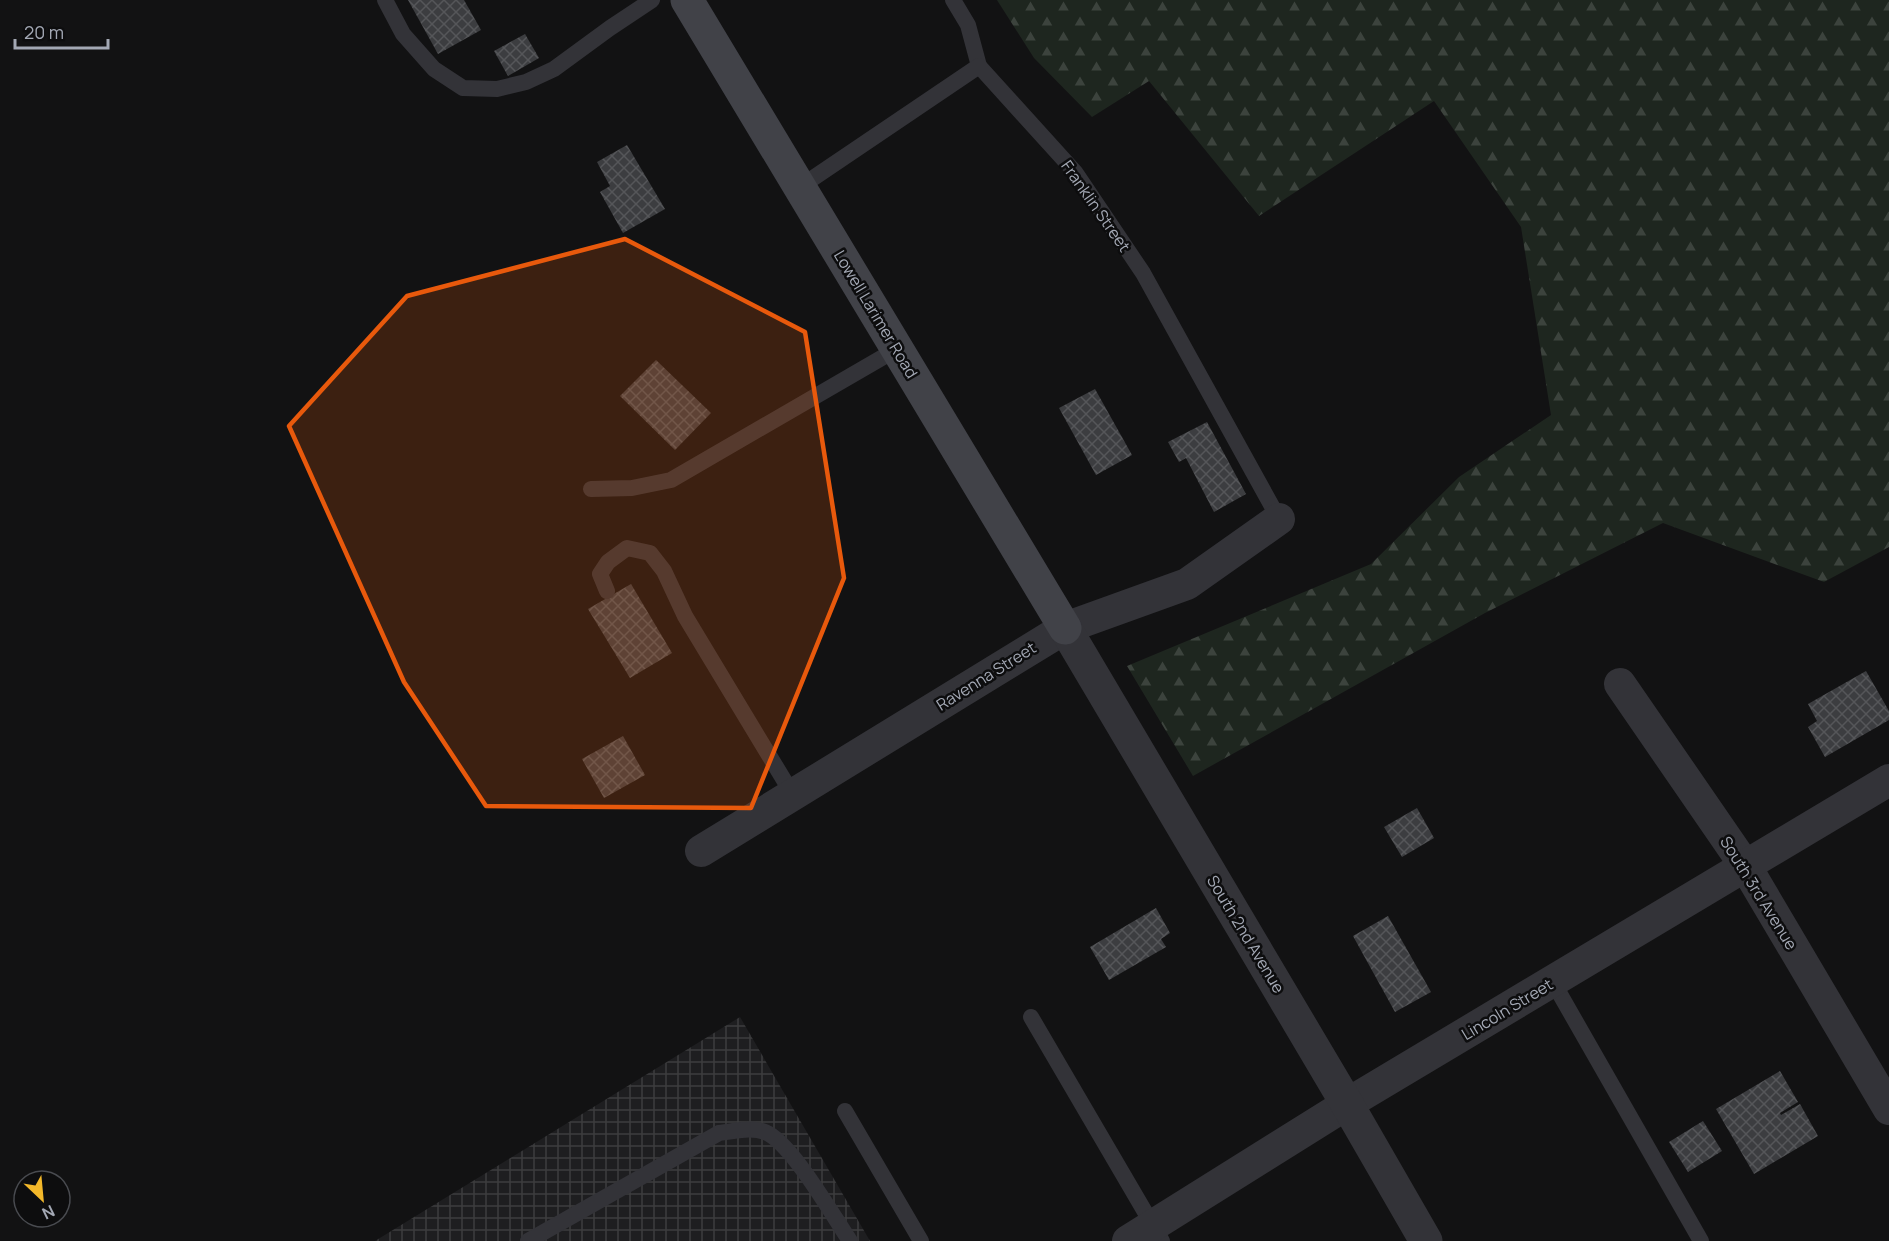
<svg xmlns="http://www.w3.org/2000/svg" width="1889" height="1241" font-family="Manrope,sans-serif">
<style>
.industrial{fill:url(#industrial-grid)}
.forest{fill:url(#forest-firs)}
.building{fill:url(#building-cross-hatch)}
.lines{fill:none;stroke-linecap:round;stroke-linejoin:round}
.service{stroke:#333338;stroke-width:16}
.minor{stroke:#333338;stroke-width:32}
.tertiary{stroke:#333338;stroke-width:33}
.secondary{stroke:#414248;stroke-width:33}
.marked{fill:#e8590c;fill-opacity:0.2;stroke:#e8590c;stroke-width:4.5;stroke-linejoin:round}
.labels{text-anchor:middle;stroke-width:5;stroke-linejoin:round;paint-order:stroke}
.street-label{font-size:16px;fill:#a3a8b4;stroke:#0d0d0e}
</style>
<defs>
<pattern id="industrial-grid" width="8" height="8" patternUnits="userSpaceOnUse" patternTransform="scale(1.5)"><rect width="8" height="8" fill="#1e1e20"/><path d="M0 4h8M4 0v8" fill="none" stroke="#3c3c3e"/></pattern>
<pattern id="forest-firs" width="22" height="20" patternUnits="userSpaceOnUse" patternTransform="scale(1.5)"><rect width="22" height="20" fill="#1e261f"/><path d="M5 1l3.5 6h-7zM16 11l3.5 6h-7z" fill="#3c433d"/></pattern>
<pattern id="building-cross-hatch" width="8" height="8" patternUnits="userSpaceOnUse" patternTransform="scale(1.5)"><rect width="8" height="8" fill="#3c3d40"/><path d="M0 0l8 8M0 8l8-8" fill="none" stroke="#555659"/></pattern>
</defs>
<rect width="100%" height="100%" fill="#121213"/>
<path class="industrial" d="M740 1017 870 1241H375Z"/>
<path class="forest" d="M997 0H1889V547L1824 582 1663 523 1485 613 1193 776 1127 666 1371 564 1459 477 1551 415 1521 227 1434 101 1259 216 1149 81 1092 117 1034 58Z"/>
<g class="building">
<path d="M408 0H464L481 30 438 54Z"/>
<path d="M525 34 539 58 508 76 494 51Z"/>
<path d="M627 145 665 209 623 233 600 192 610 186 597 162Z"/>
<path d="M656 360 711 413 675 450 620 396Z"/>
<path d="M1095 389 1132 455 1096 475 1059 408Z"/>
<path d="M1207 422 1246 494 1214 512 1186 458 1179 462 1168 442Z"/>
<path d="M631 584 672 653 630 678 588 609Z"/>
<path d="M1866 671 1889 711V720L1825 757 1808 727 1817 721 1808 704Z"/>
<path d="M623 736 645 775 604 798 582 759Z"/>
<path d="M1417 808 1434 838 1402 857 1384 827Z"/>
<path d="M1156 908 1170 933 1161 939 1166 947 1109 980 1090 947Z"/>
<path d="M1388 916 1431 992 1395 1012 1353 936Z"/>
<path d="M1780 1071 1798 1102 1780 1113 1781 1115 1800 1104 1818 1136 1754 1174 1716 1109Z"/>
<path d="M1703 1121 1722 1151 1688 1172 1669 1142Z"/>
</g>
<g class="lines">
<g class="service">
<path d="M385 0 403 34 434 69 463 88 497 89 526 82 554 69 610 28 652 0"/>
<path d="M953 0 968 25 979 66"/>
<path d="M800 187 979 66 1075 172 1143 273 1279 519"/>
<path d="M591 489 632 488 671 480 897 349"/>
<path d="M607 591 600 574 608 562 627 548 650 553 664 571 685 616 793 795"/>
<path d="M1553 982 1701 1241"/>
<path d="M1031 1017 1162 1241"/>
<path d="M845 1111 921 1241"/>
<path d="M528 1241 719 1133C733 1131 751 1127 765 1132 791 1142 833 1216 850 1241"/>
</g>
<g class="minor">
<path d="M1620 684 1746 867 1889 1109"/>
<path d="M701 851 1065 628 1187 584 1279 519"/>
<path d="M1128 1241 1347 1104 1889 780"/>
</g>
<path class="tertiary" d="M1065 628 1347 1104 1426 1241"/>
<path class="secondary" d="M687 0 1065 628"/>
</g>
<path class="marked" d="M625 239 805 332 844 578 751 808 486 806 404 682 289 426 407 296Z"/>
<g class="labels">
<g class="street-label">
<text transform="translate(1096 206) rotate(55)" y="6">Franklin Street</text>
<text transform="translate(876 314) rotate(59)" y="6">Lowell Larimer Road</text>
<text transform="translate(986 676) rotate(-32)" y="6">Ravenna Street</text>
<text transform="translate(1759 893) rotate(58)" y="6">South 3rd Avenue</text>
<text transform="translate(1246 934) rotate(59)" y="6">South 2nd Avenue</text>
<text transform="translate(1507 1009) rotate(-31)" y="6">Lincoln Street</text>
</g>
</g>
<g transform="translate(42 1199) rotate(154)"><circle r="28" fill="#0d0d0e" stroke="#494b50" stroke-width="1.5"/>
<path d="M0-4.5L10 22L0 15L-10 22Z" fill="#f3b82a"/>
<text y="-9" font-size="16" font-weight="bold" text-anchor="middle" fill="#a3a8b4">N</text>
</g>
<path d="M15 39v9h93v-9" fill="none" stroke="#a3a8b4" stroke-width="3"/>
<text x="24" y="39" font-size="18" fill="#a3a8b4" stroke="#0d0d0e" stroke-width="4.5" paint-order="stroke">20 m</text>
</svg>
